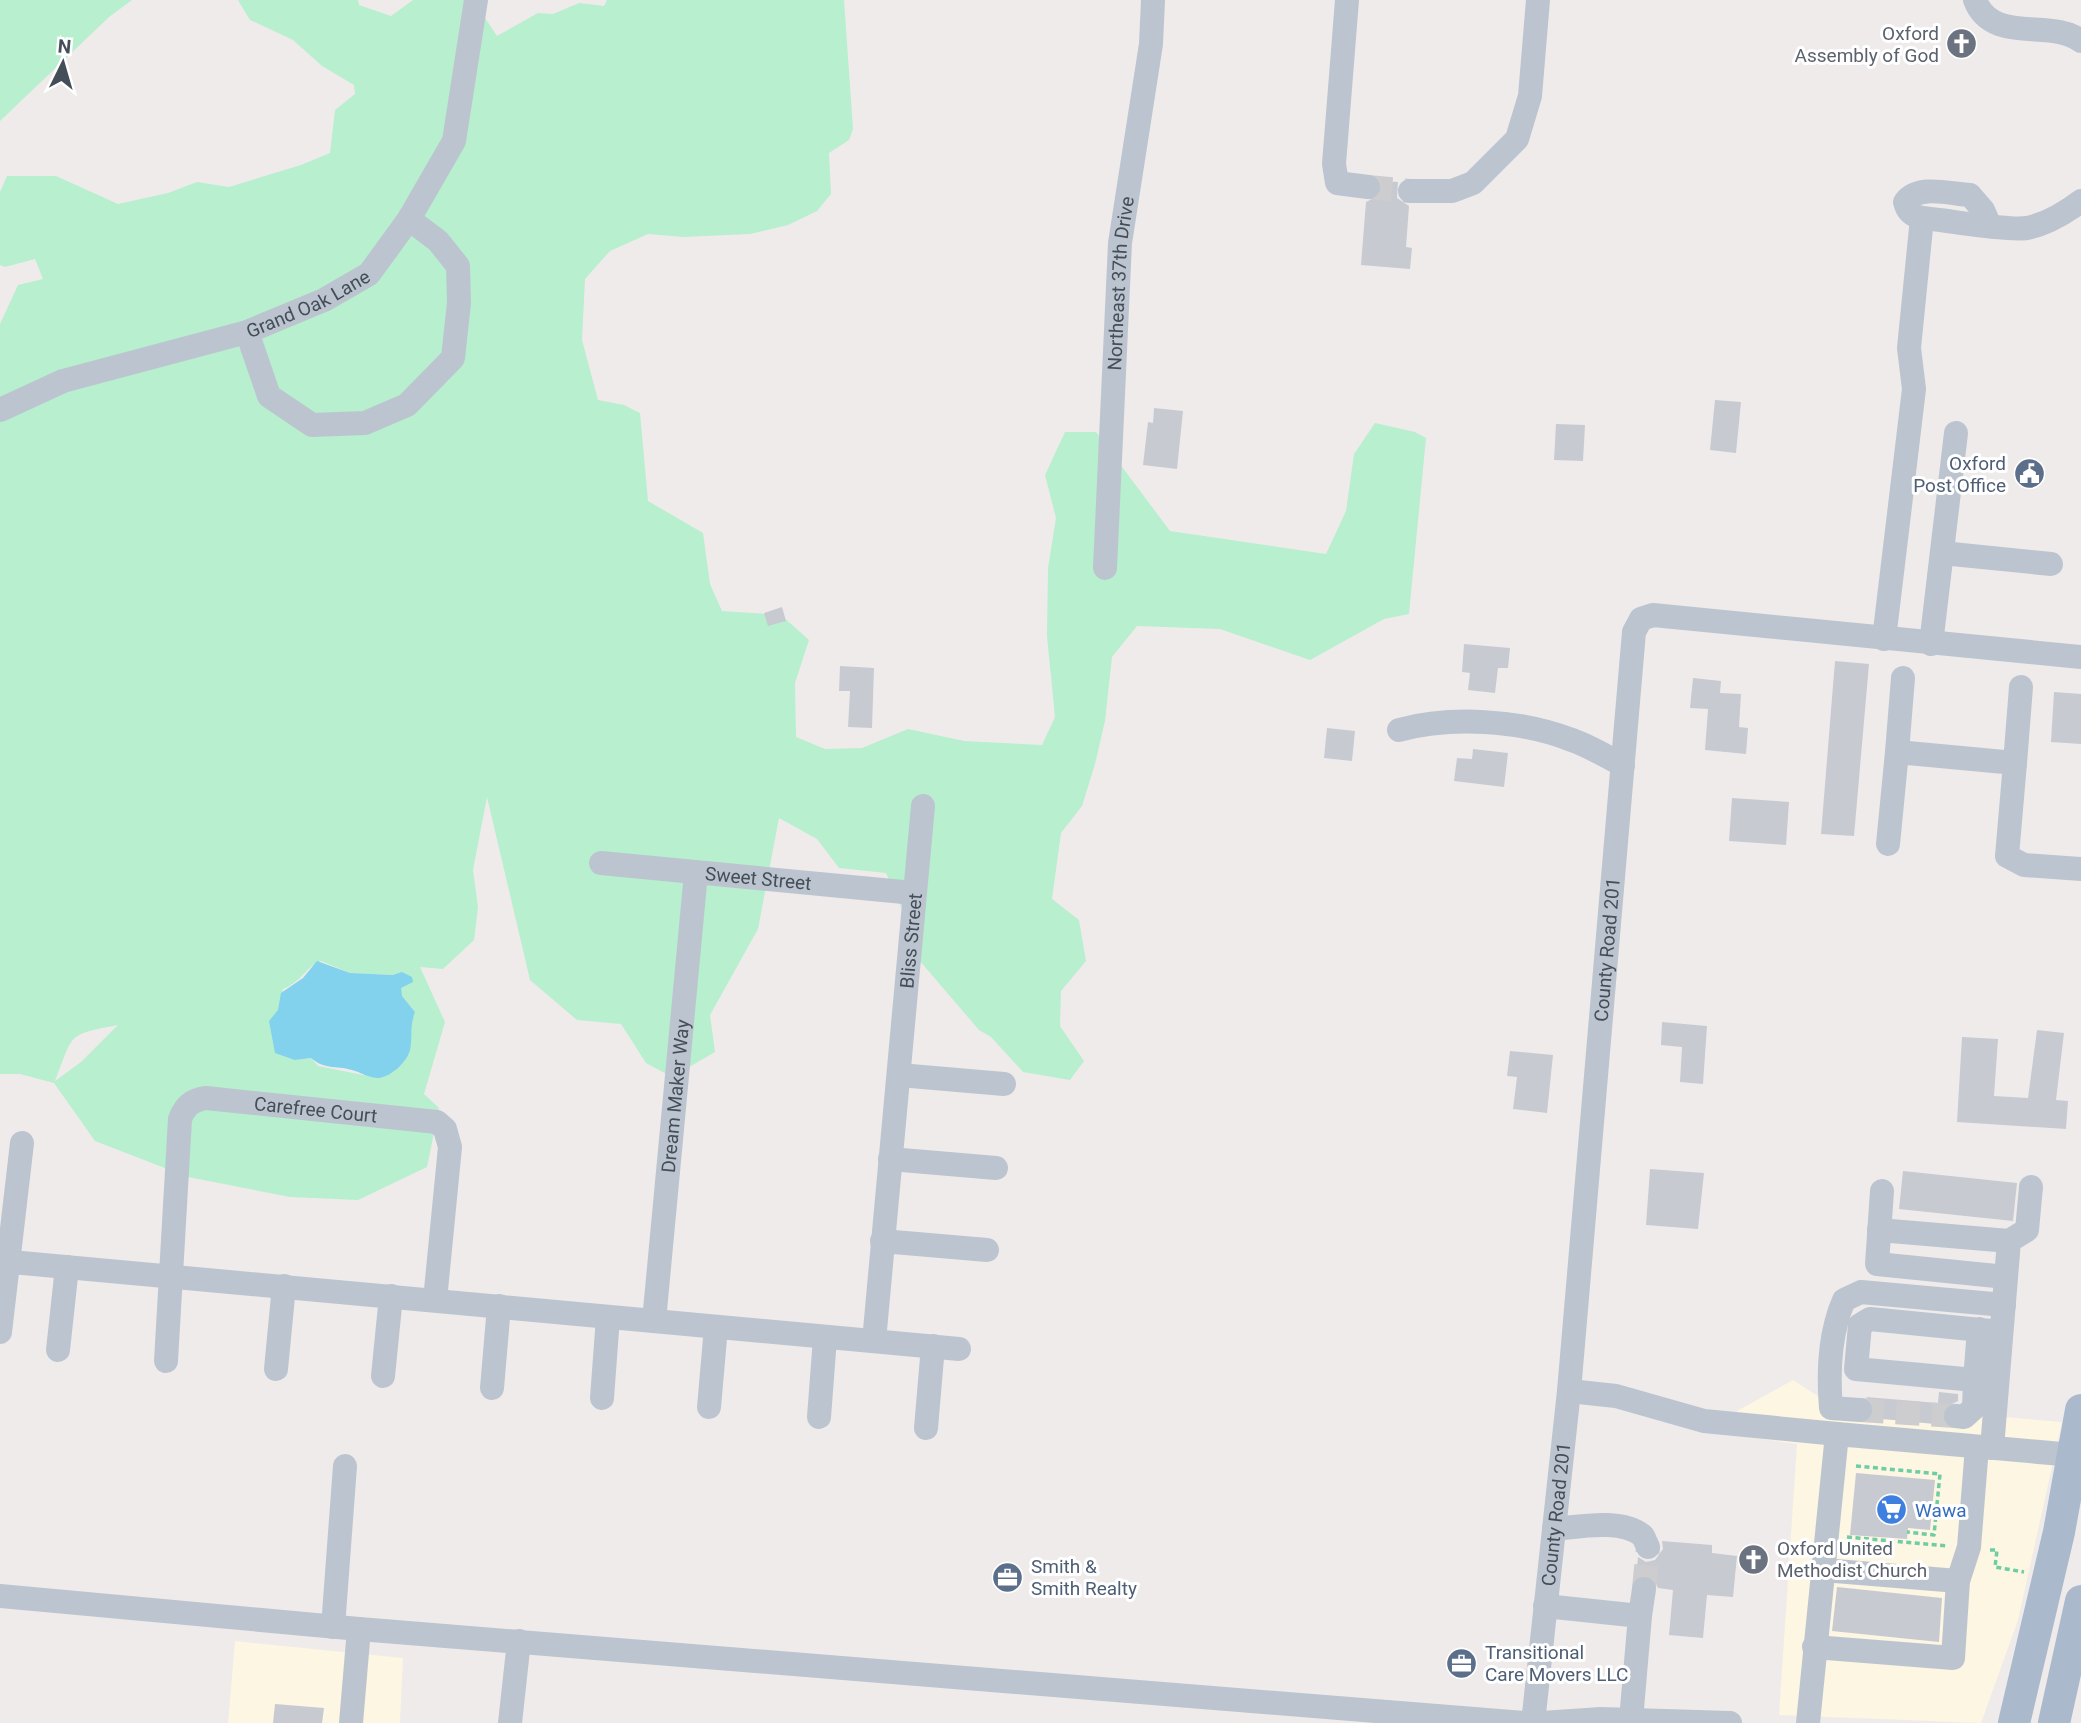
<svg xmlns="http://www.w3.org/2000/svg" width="2081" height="1723" font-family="Roboto,sans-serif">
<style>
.commercial{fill:#fcf6e2}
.green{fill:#b7efcf;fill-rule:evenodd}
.water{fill:#82d1ed}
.building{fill:#c8cad1}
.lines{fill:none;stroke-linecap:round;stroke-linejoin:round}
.minor-tunnel{stroke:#cdccce;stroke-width:24;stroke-dasharray:24 12;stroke-linecap:butt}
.path{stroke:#6ecda3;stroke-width:3.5;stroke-dasharray:5 3.5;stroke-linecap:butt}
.minor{stroke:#bcc5cf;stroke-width:24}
.major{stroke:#aab9cc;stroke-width:32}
.labels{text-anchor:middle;stroke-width:6;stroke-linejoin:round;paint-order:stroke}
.worship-label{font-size:19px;fill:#5b616d;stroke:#fff;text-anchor:end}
.street-label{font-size:19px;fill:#444e59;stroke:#fff}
.service-label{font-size:19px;fill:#4e5e75;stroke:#fff;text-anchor:start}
.shop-label{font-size:19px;fill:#366cbe;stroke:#fff;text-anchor:start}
</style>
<rect width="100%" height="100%" fill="#efebeb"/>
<g class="commercial">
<path d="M1793 1380 1827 1402 2062 1422 2018 1620 1981 1723 1779 1715 1797 1444 1735 1435 1737 1411Z"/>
<path d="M235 1641 403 1658 400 1723H228Z"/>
</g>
<g class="green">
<path d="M0 0H132L109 17 0 121Z"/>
<path d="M238 0H358L359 5 391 16 413 0H473L497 36 538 13 553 14 579 3 604 6 607 0H844L853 129 849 140 829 153 831 194 817 211 788 225 750 234 683 237 648 234 610 251 585 279 582 340 598 400 624 405 640 413 648 501 703 533 710 584 722 611 781 615 809 640 795 683 796 737 825 749 862 748 908 729 964 741 1042 745 1055 717 1047 636 1048 568 1056 518 1045 475 1065 432H1096L1170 531 1326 554 1346 511 1354 454 1375 423 1415 432 1426 438 1409 614 1384 619 1310 660 1220 629 1137 626 1112 657 1105 721 1095 764 1082 806 1061 833 1052 899 1079 920 1086 961 1061 991 1060 1026 1084 1061 1070 1080 1023 1072 991 1037 979 1030 919 960 905 916 886 873 839 868 817 839 779 818 758 929 710 1015 715 1052 672 1077 646 1063 621 1024 577 1020 530 980 487 797 473 870 478 907 474 940 443 969 420 967 445 1022 424 1094 439 1108 427 1167 358 1200 290 1197 188 1177 95 1141 54 1083 20 1074H0V324L18 285 43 279 35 259 5 267 0 265V192L7 176H56L118 204 168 193 197 182 229 187 301 165 330 153 335 110 355 94 354 85 322 66 293 40 250 20ZM321 961 350 973 394 975 402 996 415 1012 410 1025V1041L363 1075 318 1066 311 1058 295 1060 269 1021 279 1010 283 989C303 981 307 965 321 961ZM118 1025 81 1062 55 1081C74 1033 66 1035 118 1025Z"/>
</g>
<path class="water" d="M317 961 350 973 393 975 402 972 412 977 413 982 401 988 402 996 415 1012C409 1029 413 1036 410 1050 407 1062 391 1077 378 1078 369 1078 360 1072 352 1070 335 1065 325 1070 311 1058L295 1060 275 1053 269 1021 278 1010 281 993 303 978Z"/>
<g class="building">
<path d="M1382 181 1398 182 1397 198 1409 206 1406 247 1412 248 1410 269 1361 265 1366 202 1380 195Z"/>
<path d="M1715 400 1741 402 1736 453 1710 450Z"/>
<path d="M1154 408 1183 411 1177 469 1143 465 1148 422 1153 423Z"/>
<path d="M1556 424 1585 425 1583 461 1554 460Z"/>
<path d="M782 607 786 621 768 626 764 613Z"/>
<path d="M1464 644 1510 648 1508 668H1498L1495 693 1468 690 1470 673 1462 672Z"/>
<path d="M1835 661 1869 664 1854 836 1821 834Z"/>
<path d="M840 666 874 668 872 728 848 727 850 691H839Z"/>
<path d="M1693 678 1721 681 1720 693 1741 694 1739 727 1748 728 1746 754 1705 750 1708 709 1690 708Z"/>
<path d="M2054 692 2081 694V744L2051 742Z"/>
<path d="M1327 728 1355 731 1352 761 1324 758Z"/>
<path d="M1473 749 1508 753 1504 787 1454 781 1457 758 1472 759Z"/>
<path d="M1732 798 1789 802 1786 845 1729 841Z"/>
<path d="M1662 1022 1707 1026 1703 1084 1680 1082 1682 1047 1661 1045Z"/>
<path d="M2037 1030 2064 1033 2056 1100 2068 1101 2066 1129 1957 1122 1962 1037 1998 1039 1994 1096 2028 1098Z"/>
<path d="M1510 1051 1553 1055 1547 1113 1513 1109 1517 1077 1507 1076Z"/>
<path d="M1650 1169 1704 1173 1698 1229 1646 1225Z"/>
<path d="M1903 1171 2017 1183 2013 1221 1899 1209Z"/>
<path d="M1939 1392 1958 1394V1401L1944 1408 1941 1415 1945 1425 1872 1418 1874 1404 1866 1397 1938 1403Z"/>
<path d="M1856 1473 1935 1480 1930 1530 1908 1528 1907 1539 1850 1535Z"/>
<path d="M1662 1541 1712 1545V1553L1737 1556 1733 1597 1707 1595 1703 1638 1669 1635 1673 1590 1658 1588 1654 1578 1647 1574 1636 1577 1638 1557 1646 1562 1655 1560 1663 1549Z"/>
<path d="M1837 1587 1942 1598 1939 1642 1832 1631Z"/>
<path d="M275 1704 324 1708 322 1723H273Z"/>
</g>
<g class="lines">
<g class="minor-tunnel">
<path d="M1368 187 1410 191"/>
<path d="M1860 1410 1956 1416"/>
<path d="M1644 1589 1648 1547"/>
</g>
<g class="path">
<path d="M1856 1466 1940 1474 1934 1535 1907 1532"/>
<path d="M1847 1537 1948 1546"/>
<path d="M1990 1550H1997L1995 1567 2024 1572"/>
<path d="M1890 1556 1891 1541"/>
</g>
<g class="minor">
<path d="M1347 0 1334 164 1337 183 1368 187"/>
<path d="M1975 0C1992 45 2052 18 2081 41"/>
<path d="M1410 191H1452L1473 183 1517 139 1530 96 1538 0"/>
<path d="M1989 224 1983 210 1970 195C1950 194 1919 184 1905 202 1907 211 1913 216 1922 218 1947 220 2005 231 2027 228 2047 224 2065 213 2081 201"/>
<path d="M247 332 269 396 312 425 365 423 407 405 453 358 459 303 458 266 438 241 409 219"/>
<path id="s1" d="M0 410 63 381 247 332 324 300 369 274 409 219 454 141 476 0"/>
<path d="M1942 553 2051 564"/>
<path id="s2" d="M1105 568 1120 243 1151 44 1153 0"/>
<path d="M1884 639 1914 389 1909 348 1922 218"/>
<path d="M1931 644 1956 433"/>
<path d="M1399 730C1451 716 1519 720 1569 739 1588 745 1605 756 1623 765"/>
<path d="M1897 752 1903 678"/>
<path d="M2015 763 2021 687"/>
<path d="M1888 844 1897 752 2015 763 2007 856 2024 865 2081 869"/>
<path id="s3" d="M601 863 914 893"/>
<path d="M899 1075 1004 1084"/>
<path d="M890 1159 996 1168"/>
<path d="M1882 1191 1877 1264 2006 1277"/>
<path d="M1879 1230 2009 1241"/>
<path d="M882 1241 987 1250"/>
<path d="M0 1261 959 1349"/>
<path id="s4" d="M654 1321 696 873"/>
<path d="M1979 1329 1975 1380 1856 1369 1860 1325 1870 1319 2001 1332"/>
<path d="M0 1332 22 1143"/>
<path id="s5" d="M874 1341 923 806"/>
<path d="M58 1350 67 1267"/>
<path id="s6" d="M166 1361 180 1119C185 1106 192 1100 206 1098L437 1122 445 1129 450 1147 435 1300"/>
<path d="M276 1369 284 1286"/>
<path d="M383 1376 391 1296"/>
<path d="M492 1388 499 1306"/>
<path d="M1569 1391 1616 1396 1704 1421 1837 1434"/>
<path d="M602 1398 608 1317"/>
<path d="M709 1407 716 1327"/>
<path d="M1860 1410 1831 1408C1828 1373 1830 1332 1844 1300L1861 1292 2004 1305"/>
<path d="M1956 1416 1964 1417 1974 1408 1975 1380"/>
<path d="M819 1417 825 1338"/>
<path d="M926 1428 933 1346"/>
<path d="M1992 1448 2009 1241 2027 1230 2031 1187"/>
<path d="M1554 1529C1579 1527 1621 1518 1643 1536L1648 1547"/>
<path d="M1823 1570 1958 1581"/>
<path d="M0 1596 359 1629 1524 1723"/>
<path d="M1545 1606 1640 1616 1631 1720"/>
<path d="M1640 1616 1644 1589"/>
<path d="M333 1627 345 1466"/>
<path d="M1814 1647 1953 1658 1958 1581 1969 1547 1977 1447"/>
<path d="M351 1723 359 1629"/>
<path d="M510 1723 519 1641"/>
<path id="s7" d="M1533 1723 1569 1391 1634 632 1641 619 1653 615 2081 657"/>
<path d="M1542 1723 1601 1719 1730 1723"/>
<path d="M1808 1723 1837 1434 2073 1455"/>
</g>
<g class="major">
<path d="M2014 1723 2059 1532 2081 1410"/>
<path d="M2054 1723 2081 1601"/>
</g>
</g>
<defs>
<symbol id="church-disc" viewBox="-11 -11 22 22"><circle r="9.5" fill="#6b7280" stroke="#fff"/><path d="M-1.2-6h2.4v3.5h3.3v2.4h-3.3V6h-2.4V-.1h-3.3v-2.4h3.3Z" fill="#fff"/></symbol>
<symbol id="civic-disc" viewBox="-11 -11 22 22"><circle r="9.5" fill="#5c6f8a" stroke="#fff"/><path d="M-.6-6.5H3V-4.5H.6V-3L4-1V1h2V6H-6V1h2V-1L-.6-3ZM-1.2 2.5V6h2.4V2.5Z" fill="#fff"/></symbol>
<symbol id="supermarket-disc" viewBox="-11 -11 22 22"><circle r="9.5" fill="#3f7fe0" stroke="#fff"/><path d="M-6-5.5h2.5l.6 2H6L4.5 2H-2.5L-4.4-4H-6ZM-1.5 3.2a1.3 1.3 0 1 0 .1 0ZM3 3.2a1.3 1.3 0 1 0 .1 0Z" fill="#fff"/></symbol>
<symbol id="office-disc" viewBox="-11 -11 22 22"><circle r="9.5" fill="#5c6f8a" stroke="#fff"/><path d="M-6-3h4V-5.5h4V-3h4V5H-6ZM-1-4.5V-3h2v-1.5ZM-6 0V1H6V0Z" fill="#fff"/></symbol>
</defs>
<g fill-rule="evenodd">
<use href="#church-disc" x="1944" y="26" width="35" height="35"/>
<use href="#civic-disc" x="2012" y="456" width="35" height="35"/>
<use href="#supermarket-disc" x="1874" y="1492" width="35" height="35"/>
<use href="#church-disc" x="1736" y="1542" width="35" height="35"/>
<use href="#office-disc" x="990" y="1560" width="35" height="35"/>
<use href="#office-disc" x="1444" y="1646" width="35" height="35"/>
</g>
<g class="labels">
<g class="worship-label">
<text x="1939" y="40">Oxford<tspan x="1939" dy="22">Assembly of God</tspan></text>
<text x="1777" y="1555" text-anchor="start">Oxford United<tspan x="1777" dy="22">Methodist Church</tspan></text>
</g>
<g class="street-label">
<text dy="7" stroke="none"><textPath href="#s2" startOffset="285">Northeast 37th Drive</textPath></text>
<text dy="7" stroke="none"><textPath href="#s1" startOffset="327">Grand Oak Lane</textPath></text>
<text dy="7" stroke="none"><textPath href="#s3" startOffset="158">Sweet Street</textPath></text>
<text dy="7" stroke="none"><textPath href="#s5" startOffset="402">Bliss Street</textPath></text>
<text dy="7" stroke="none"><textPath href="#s7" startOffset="777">County Road 201</textPath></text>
<text dy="7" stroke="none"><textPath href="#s4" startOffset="226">Dream Maker Way</textPath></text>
<text dy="7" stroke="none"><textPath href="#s6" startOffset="388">Carefree Court</textPath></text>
<text dy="7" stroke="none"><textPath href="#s7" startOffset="210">County Road 201</textPath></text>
</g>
<g class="service-label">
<text x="2006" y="470" text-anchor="end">Oxford<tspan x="2006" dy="22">Post Office</tspan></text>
<text x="1031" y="1573">Smith &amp;<tspan x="1031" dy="22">Smith Realty</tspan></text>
<text x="1485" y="1659">Transitional<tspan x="1485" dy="22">Care Movers LLC</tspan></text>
</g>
<g class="shop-label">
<text x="1915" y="1517">Wawa</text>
</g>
</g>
<g transform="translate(63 63) rotate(5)" stroke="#ffffff" stroke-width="5" paint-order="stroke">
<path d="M0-5L12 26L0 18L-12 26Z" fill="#444e59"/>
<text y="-10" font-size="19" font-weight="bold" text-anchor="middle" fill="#444e59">N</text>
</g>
</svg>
